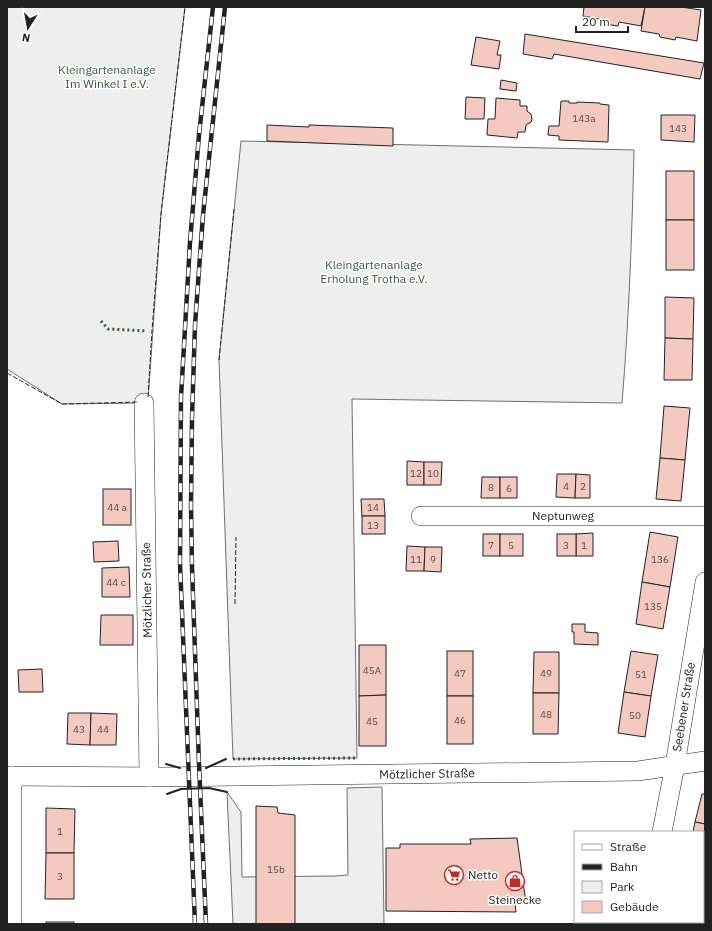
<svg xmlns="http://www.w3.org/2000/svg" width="712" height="931" font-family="'IBM Plex Sans',sans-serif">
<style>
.green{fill:#eee;stroke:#6f6f6f}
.building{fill:#f3c9c0;stroke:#222}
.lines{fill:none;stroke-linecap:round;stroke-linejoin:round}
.minor-casing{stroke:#222;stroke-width:20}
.minor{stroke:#fff;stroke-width:19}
.rail-casing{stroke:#222;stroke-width:4.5}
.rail{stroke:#fff;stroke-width:3;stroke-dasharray:9;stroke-linecap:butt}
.hedge{stroke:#2f5e38;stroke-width:3;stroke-dasharray:2 3;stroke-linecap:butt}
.fence{stroke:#222;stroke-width:1;stroke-dasharray:5 2;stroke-linecap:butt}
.wall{stroke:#222;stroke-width:2}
.labels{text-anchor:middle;stroke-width:3;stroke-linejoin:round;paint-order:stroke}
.number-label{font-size:10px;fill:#564c4a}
.park-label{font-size:12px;fill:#2f5e38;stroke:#fff}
.street-label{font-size:12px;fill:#222;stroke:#fff}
.poi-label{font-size:12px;fill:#222;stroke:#fff;text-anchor:start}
</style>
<rect width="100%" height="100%" fill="#fff"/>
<g class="green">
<path d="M7 7H185L161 214 148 401 144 403 62 404 7 369Z"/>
<path d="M241 141 634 150C632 234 629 319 622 403L352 399 357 758 233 759 219 360Z"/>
<path d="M382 787 384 924H233L227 792 241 812 242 877 335 876 348 875 347 788Z"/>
</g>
<g class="building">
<path d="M584 7H645L641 26 619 22 618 26 604 24V20L583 16Z"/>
<path d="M645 7H681L701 10 697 41 676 37 675 40 660 37 659 34 641 31Z"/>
<path d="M525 34 704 63 700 79 554 54 552 59 523 54Z"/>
<path d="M476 37 500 41 497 55H501L499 69 471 65Z"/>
<path d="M501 80 517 83 516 91 500 89Z"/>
<path d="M466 97 485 98 484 119H465Z"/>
<path d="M496 98 520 100V106H527V111L531 114 532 119 531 122 526 125 525 132H518L517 138 487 135 488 119H495Z"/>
<path d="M561 101H569V103H577V102L600 103V104L609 105 608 142 559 140V136L548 135 549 126H559Z"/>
<path d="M661 115H695L694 142 661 140Z"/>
<path d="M267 125 309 127V125L393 128V146L267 141Z"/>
<rect x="666" y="171" width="28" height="49"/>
<rect x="666" y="220" width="28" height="50"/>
<path d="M665 297 694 298 693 339 665 338Z"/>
<path d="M665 338 693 339 692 380H664Z"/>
<path d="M664 406 690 408 685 460 660 458Z"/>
<path d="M660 458 685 460 681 501 656 499Z"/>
<path d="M407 461 424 462V485H407Z"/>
<path d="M424 462H442L441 485H424Z"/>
<path d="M557 474H576L575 498 556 497Z"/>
<path d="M576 474 590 475V498H575Z"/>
<path d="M482 477H500V498H481Z"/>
<rect x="500" y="477" width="17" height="21"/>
<rect x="103" y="489" width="28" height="36"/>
<path d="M361 499H384L385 516H362Z"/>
<rect x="362" y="516" width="23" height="18"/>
<path d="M650 532 678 537 670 587 642 582Z"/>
<path d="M593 533V556H576V534Z"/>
<rect x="483" y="534" width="17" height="22"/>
<rect x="500" y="534" width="23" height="22"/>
<rect x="557" y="534" width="19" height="22"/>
<path d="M118 541 119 561 94 562 93 542Z"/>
<path d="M407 546 425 547 424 571H406Z"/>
<path d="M425 547H442L441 572 424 571Z"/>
<path d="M129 567 130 597H102V568Z"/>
<path d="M642 582 670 587 663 629 636 624Z"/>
<path d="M101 615H133V645H100Z"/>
<path d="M572 624H585V632L598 633V645L574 644V632H572Z"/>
<path d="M359 645H386V695L359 696Z"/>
<rect x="447" y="651" width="26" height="45"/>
<path d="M631 651 658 655 651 696 624 692Z"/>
<path d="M534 652H559V693H533Z"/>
<path d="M42 669 43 692H19L18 670Z"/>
<path d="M624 692 651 696 645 737 618 733Z"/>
<path d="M533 693H559L558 734H533Z"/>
<path d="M386 695V746H359V696Z"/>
<rect x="447" y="696" width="26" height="48"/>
<path d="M68 713H91L90 745 67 744Z"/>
<path d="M91 713 117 714 116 745H90Z"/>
<path d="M702 794H705V824L695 822Z"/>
<path d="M256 806 277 807 278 813 295 815V924H256Z"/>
<path d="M46 808 75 809 74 853H46Z"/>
<path d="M695 822 705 824V853L703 852V832H693Z"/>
<path d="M517 838 526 903H515L516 912 386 911V848H400V844H471L470 839Z"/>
<path d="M46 853H74V899H45Z"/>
<path d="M703 861H705V882L703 891Z"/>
<rect x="46" y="922" width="28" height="2"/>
</g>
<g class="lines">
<defs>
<g id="minor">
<path d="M144 403 149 777"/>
<path d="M421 516H705"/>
<path d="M7 776 160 777 638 771 705 761"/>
<path d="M662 832 675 765 705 582"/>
<path d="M12 924V776"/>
<path d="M644 924 645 922"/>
</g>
</defs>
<use href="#minor" class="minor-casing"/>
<use href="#minor" class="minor"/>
<defs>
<g id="rail">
<path d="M195 924 180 564 181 397 190 242 199 135 213 7"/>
<path d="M206 924 199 764 192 567 191 506 192 418 195 325 203 215 225 7"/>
</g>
</defs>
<use href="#rail" class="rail-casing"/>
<use href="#rail" class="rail"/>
<g class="hedge">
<path d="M101 321 108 329 147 331"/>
<path d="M233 759 357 758"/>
</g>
<g class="fence">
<path d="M219 360 234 209"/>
<path d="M7 373 62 404 139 402"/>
<path d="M148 397 152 331 161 214 185 7"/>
<path d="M235 604 236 537"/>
</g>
<g class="wall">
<path d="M166 764 180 768"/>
<path d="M206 768 226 759"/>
<path d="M167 794 181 789 209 788 227 792"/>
</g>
</g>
<defs>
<symbol id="supermarket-ring" viewBox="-11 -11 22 22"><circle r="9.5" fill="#fff" stroke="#c62828" stroke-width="1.5"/><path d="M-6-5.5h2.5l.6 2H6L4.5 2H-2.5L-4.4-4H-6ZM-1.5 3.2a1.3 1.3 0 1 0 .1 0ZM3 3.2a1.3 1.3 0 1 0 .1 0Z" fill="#c62828"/></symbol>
<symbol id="shop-ring" viewBox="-11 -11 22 22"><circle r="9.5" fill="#fff" stroke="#c62828" stroke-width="1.5"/><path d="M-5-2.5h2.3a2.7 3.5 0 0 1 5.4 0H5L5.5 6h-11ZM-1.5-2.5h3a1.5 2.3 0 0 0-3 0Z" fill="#c62828"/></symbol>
</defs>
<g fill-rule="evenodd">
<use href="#supermarket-ring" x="443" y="864" width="22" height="22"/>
<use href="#shop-ring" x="504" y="870" width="22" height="22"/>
</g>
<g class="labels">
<g class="number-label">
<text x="584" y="122">143a</text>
<text x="678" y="132">143</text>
<text x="416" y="477">12</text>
<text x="433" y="477">10</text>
<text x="566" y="490">4</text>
<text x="583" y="490">2</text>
<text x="491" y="491">8</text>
<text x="509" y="492">6</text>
<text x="117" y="511">44 a</text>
<text x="373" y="511">14</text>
<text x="373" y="529">13</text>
<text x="491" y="549">7</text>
<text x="511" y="549">5</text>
<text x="566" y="549">3</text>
<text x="584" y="549">1</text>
<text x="416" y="563">11</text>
<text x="433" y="563">9</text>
<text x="660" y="563">136</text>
<text x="116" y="586">44 c</text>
<text x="653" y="610">135</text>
<text x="372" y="674">45A</text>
<text x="460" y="677">47</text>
<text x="546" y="677">49</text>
<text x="641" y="678">51</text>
<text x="546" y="718">48</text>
<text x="635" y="719">50</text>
<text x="460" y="724">46</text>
<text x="372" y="725">45</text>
<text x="79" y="733">43</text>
<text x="103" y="733">44</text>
<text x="60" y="835">1</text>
<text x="276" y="873">15b</text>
<text x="60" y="880">3</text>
</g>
<g class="park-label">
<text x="107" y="74">Kleingartenanlage<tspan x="107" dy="14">Im Winkel I e.V.</tspan></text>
<text x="374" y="269">Kleingartenanlage<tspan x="374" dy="14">Erholung Trotha e.V.</tspan></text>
</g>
<g class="street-label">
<text x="563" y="520">Neptunweg</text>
<text transform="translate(147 590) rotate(-91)" y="4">Mötzlicher Straße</text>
<text transform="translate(684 707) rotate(-81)" y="4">Seebener Straße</text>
<text transform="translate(427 774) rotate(-1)" y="4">Mötzlicher Straße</text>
</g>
<g class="poi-label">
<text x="468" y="879">Netto</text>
<text x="515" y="904" text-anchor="middle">Steinecke</text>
</g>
</g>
<rect width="712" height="931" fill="none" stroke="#222222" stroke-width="16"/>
<rect x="574" y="831" width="130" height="92" fill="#ffffff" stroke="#a7a7a7"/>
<rect x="582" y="844" width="20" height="6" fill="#ffffff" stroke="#a7a7a7"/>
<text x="610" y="851" font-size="12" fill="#222222">Straße</text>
<rect x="582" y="864" width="20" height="6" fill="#222222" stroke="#a7a7a7"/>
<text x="610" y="871" font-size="12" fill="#222222">Bahn</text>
<rect x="582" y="881" width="20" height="12" fill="#eeeeee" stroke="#a7a7a7"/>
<text x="610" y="891" font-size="12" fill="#222222">Park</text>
<rect x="582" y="901" width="20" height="12" fill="#f3c9c0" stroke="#a7a7a7"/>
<text x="610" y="911" font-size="12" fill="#222222">Gebäude</text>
<g transform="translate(28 28) rotate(191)" stroke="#ffffff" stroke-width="3" paint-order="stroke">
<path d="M0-3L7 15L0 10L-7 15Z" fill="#222222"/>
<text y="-6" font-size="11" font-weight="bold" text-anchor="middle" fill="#222222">N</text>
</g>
<path d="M576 26v6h52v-6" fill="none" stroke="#222222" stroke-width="2"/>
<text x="582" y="26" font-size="12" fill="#222222" stroke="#ffffff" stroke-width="3" paint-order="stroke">20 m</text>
</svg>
